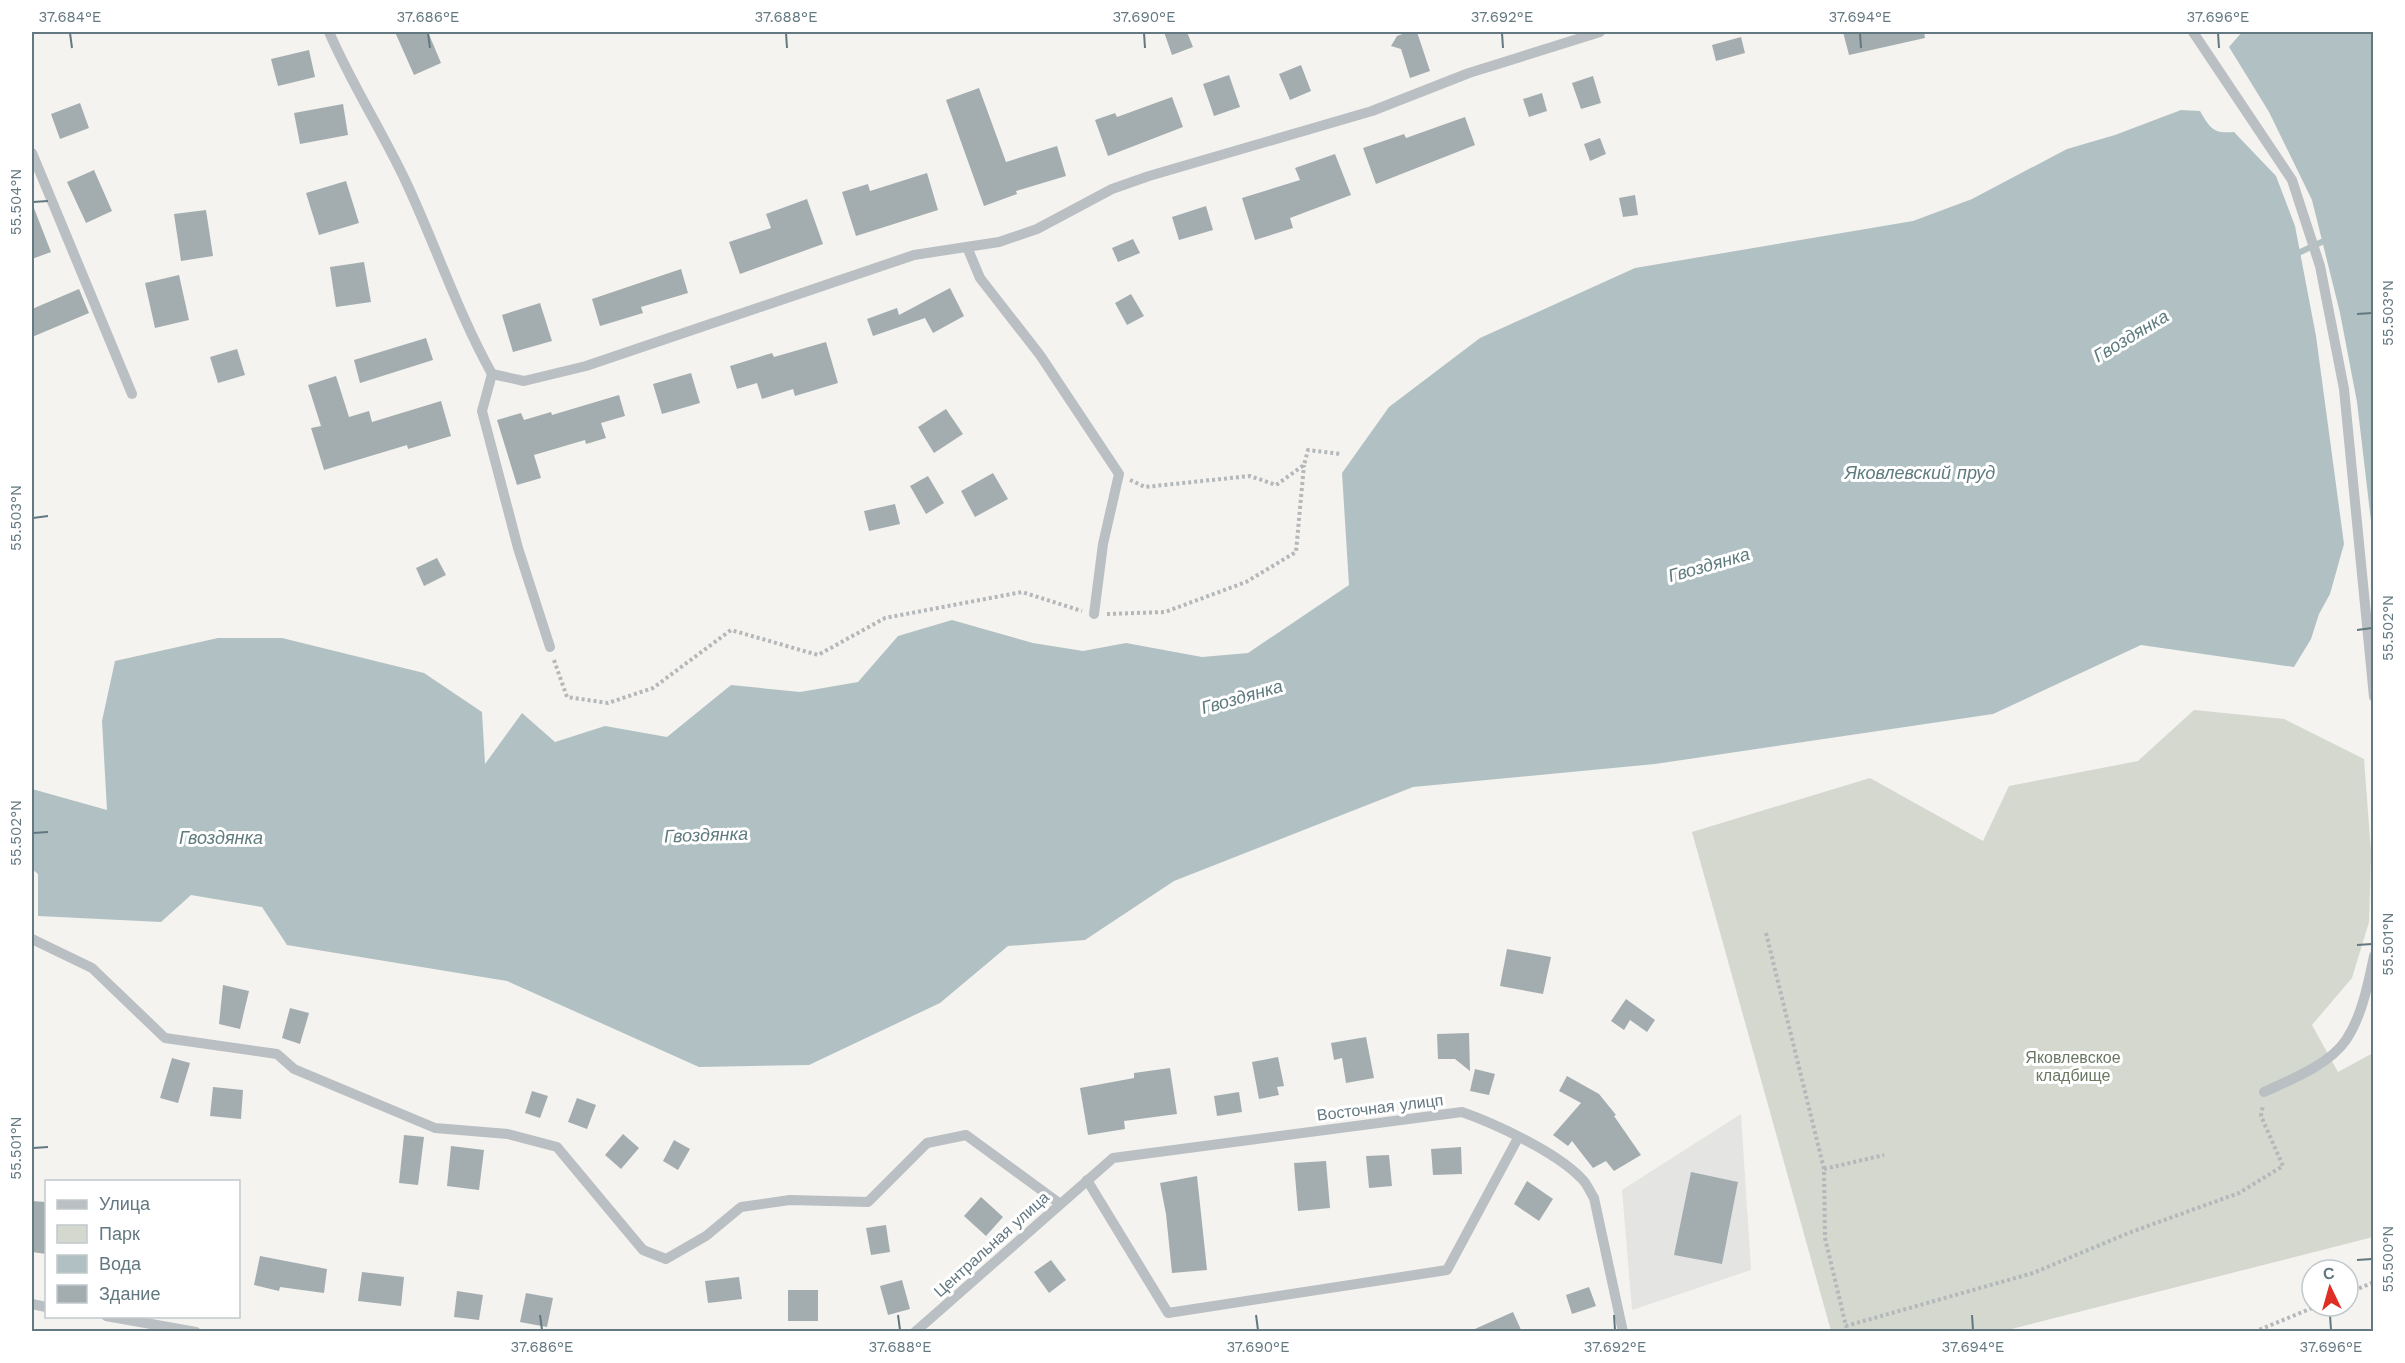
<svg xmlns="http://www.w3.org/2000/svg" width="2405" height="1363" font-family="'Work Sans',sans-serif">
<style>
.built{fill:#e4e4e3}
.green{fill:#d4d8cf}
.water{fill:#b1c1c3}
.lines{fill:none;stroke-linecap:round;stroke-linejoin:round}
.stream{stroke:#b1c1c3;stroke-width:6}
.building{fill:#a3adb0}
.path{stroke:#b4b8ba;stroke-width:4;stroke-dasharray:3 3;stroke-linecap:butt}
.minor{stroke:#b9bfc2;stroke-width:10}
.ticks{fill:none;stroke:#637880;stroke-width:2}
.labels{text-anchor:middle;stroke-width:6;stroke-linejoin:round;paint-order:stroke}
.park-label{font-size:16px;fill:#6a7762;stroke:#fff}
.street-label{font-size:16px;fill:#637880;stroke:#fff}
.water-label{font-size:18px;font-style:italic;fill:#5f7b7e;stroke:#fff}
.neatline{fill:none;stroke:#637880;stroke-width:2}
.ticks-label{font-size:15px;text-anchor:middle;fill:#637880}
</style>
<rect width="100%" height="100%" fill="#f4f3ef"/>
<path class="built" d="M1741 1114 1751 1270 1632 1310 1622 1190Z"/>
<path class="green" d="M2194 710 2284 719 2364 759 2371 852 2369 922 2352 978 2312 1025 2338 1072 2373 1053V1237L2004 1331H1831L1692 832 1870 778 1983 841 2009 786 2138 761Z"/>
<g class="water">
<path d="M2242 32H2373V538L2357 402 2340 313 2312 200 2269 112 2229 47Z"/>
<path d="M2181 110 2200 111C2210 128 2213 134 2234 132L2276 176 2295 226 2316 336 2344 544 2330 594 2319 614 2311 639 2294 667 2141 645 1993 714 1655 764 1413 787 1174 881 1085 940 1008 946 940 1003 809 1065 699 1067 507 981 287 945 262 907 191 895 161 922 38 916V874L32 869V789L107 810 102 721 115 661 218 638H282L424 673 482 712 485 764 522 713 555 742 605 726 667 737 731 685 800 692 858 682 898 636 952 620 1033 643 1083 651 1126 643 1202 657 1248 653 1349 585 1342 473 1389 407 1480 338 1635 268 1913 221 1972 199 2067 149 2115 135Z"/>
</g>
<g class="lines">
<path class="stream" d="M2294 255 2328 239"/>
</g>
<g class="building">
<path d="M395 32H428L441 63 414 75Z"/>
<path d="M1164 32H1187L1193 47 1172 55Z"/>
<path d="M1408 32H1417L1430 71 1410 78 1401 49 1391 46 1397 36Z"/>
<path d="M1843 32H1924L1925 38 1849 55Z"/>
<path d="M1741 37 1745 53 1716 61 1712 45Z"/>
<path d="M309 50 315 77 278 86 271 59Z"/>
<path d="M1301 65 1311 91 1290 100 1279 74Z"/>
<path d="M1229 75 1240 107 1214 116 1203 84Z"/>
<path d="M1593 76 1601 103 1581 109 1572 83Z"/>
<path d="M979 88 1006 162 1057 146 1066 176 1016 191 1017 194 984 206 946 100Z"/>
<path d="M1542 93 1547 111 1529 117 1523 99Z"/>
<path d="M1172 97 1183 127 1108 156 1095 120 1115 113 1117 117Z"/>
<path d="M80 103 89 128 60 139 51 114Z"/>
<path d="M343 104 348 135 300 144 294 113Z"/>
<path d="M1465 117 1475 145 1376 184 1363 148 1404 134 1406 138Z"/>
<path d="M1600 138 1606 154 1590 161 1584 144Z"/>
<path d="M1335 154 1351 195 1290 218 1293 228 1255 240 1242 198 1300 180 1295 168Z"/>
<path d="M94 170 112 211 86 223 67 182Z"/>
<path d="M927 173 938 210 856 236 842 192 868 184 870 191Z"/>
<path d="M346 181 359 223 319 235 306 193Z"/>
<path d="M1635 195 1638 215 1623 217 1619 198Z"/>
<path d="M807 199 823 244 740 274 729 242 771 228 766 214Z"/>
<path d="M32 203 51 252 32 259Z"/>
<path d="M1206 206 1213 230 1179 240 1172 217Z"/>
<path d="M206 210 213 256 181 261 174 214Z"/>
<path d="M1133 239 1140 253 1118 262 1112 248Z"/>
<path d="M364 262 371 302 336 307 330 267Z"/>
<path d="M681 269 688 293 641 307 643 313 600 326 592 299Z"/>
<path d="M179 275 189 320 155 328 145 283Z"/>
<path d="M950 288 964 316 933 333 925 318 873 336 867 319 897 308 899 315Z"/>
<path d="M79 289 89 313 32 337V309Z"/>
<path d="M1131 294 1144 316 1127 325 1115 303Z"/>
<path d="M540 303 552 341 513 352 502 315Z"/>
<path d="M426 338 433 360 360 383 354 360Z"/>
<path d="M826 342 838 383 795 396 793 389 762 399 757 383 737 389 730 366 772 353 774 357Z"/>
<path d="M237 349 245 375 218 383 210 357Z"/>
<path d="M691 373 700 403 662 414 653 384Z"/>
<path d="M336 376 349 417 369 411 372 422 441 401 451 436 408 449 407 445 324 470 311 428 321 426 308 385Z"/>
<path d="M619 395 625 416 601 423 606 438 586 444 585 440 534 455 541 478 517 485 497 420 521 413 524 420 551 412 552 415Z"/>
<path d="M946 409 963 434 934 453 918 427Z"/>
<path d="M993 473 1008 499 975 517 961 491Z"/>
<path d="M928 476 944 503 926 514 910 486Z"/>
<path d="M895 504 900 524 869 531 864 511Z"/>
<path d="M437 558 446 575 424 586 416 568Z"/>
<path d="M1507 949 1551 957 1543 994 1500 986Z"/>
<path d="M223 985 249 991 240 1029 219 1024Z"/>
<path d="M1626 999 1655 1020 1647 1032 1630 1020 1624 1030 1611 1021Z"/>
<path d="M290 1008 309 1013 300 1044 282 1038Z"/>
<path d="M1469 1033 1470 1071 1455 1059H1438L1437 1034Z"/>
<path d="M1366 1037 1374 1078 1346 1083 1342 1058 1334 1060 1331 1043Z"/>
<path d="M1278 1057 1284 1086 1277 1087 1279 1095 1259 1099 1252 1062Z"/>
<path d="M172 1058 190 1063 178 1103 160 1098Z"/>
<path d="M1170 1068 1177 1114 1124 1121 1125 1129 1088 1135 1080 1088 1134 1078V1073Z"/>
<path d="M1475 1069 1495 1074 1489 1095 1470 1091Z"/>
<path d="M1567 1076 1599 1094 1616 1115 1614 1116 1641 1155 1614 1171 1606 1161 1593 1168 1572 1141 1568 1146 1553 1135 1581 1103 1559 1091Z"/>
<path d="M213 1087 243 1090 241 1119 210 1116Z"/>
<path d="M532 1091 548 1096 540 1118 525 1113Z"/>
<path d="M1239 1092 1242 1112 1217 1116 1214 1096Z"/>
<path d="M577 1098 596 1105 587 1129 568 1122Z"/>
<path d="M623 1134 639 1148 621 1169 605 1155Z"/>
<path d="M404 1135 424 1137 418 1185 399 1183Z"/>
<path d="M674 1140 690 1149 678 1170 663 1161Z"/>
<path d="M451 1146 484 1150 479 1190 447 1186Z"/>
<path d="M1461 1147 1462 1174 1433 1175 1431 1149Z"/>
<path d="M1389 1155 1392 1186 1369 1188 1366 1156Z"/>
<path d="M1326 1161 1330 1208 1298 1211 1294 1163Z"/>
<path d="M1691 1172 1738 1182 1722 1264 1674 1255Z"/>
<path d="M1197 1176 1207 1270 1172 1273 1166 1214 1160 1183Z"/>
<path d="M1527 1181 1553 1199 1539 1221 1514 1204Z"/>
<path d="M981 1197 1003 1217 986 1236 964 1216Z"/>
<path d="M32 1201 46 1202V1254L32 1252Z"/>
<path d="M886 1225 890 1252 871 1255 866 1228Z"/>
<path d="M260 1256 327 1269 324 1293 280 1287 279 1291 254 1285Z"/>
<path d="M1051 1260 1066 1280 1049 1293 1034 1272Z"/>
<path d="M362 1272 404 1277 401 1306 358 1301Z"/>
<path d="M739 1277 742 1299 708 1303 705 1281Z"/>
<path d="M902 1280 910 1309 888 1315 880 1286Z"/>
<path d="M1589 1287 1596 1306 1572 1314 1566 1295Z"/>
<rect x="788" y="1290" width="30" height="31"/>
<path d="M457 1291 483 1295 479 1320 454 1317Z"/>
<path d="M526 1293 553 1298 547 1327 520 1322Z"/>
<path d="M1513 1312 1522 1332H1468Z"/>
</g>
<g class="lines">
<g class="path">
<path d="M1130 480 1145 487 1250 476 1276 485 1304 465 1308 450 1341 454"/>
<path d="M1107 614 1165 612 1246 582 1296 552 1304 465"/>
<path d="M554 660 567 697 608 703 653 688 731 630 818 655 885 618 1022 592 1082 611"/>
<path d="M1766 933 1824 1169 1825 1238 1846 1326 2033 1273 2131 1232 2239 1193 2283 1166 2261 1116 2263 1105"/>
<path d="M1824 1169 1884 1155"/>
<path d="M2348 1293 2374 1282"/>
<path d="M2254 1332 2317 1306"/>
</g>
<g class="minor">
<path d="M329 32C351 83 382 131 406 182 436 246 458 313 492 374L524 381 586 366 914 255 999 242 1037 229 1112 189 1149 176 1372 111 1469 73 1600 32"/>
<path d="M2193 32 2292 180 2320 266 2344 389 2374 697"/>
<path d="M32 153 132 394"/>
<path d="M967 247 980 278 1040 355 1119 474 1103 544 1094 614"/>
<path d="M492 374 482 411 518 548 550 647"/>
<path d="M32 939 92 968 165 1038 277 1054 294 1069 435 1128 508 1134 557 1147 643 1250 666 1259 706 1236 741 1207 790 1200 868 1202 927 1143 966 1135 1059 1203"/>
<path d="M2264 1092C2290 1080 2329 1065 2346 1040 2362 1016 2368 984 2374 956"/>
<path d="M1087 1180 1168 1313 1447 1270 1518 1138"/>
<path d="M32 1304 46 1307"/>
<path d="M106 1316 196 1332"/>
<path d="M915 1332 1113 1158 1462 1112C1496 1124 1556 1152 1581 1178 1587 1183 1590 1192 1594 1198L1623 1332"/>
</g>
</g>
<path class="ticks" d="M70 33 72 48M428 33 430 48M786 33 787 48M1144 33 1145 48M1502 33 1503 48M1860 33 1861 48M2218 33 2219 48M33 202 48 201M2357 314 2372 313M33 518 48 516M2357 630 2372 628M33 833 48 832M2357 945 2372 944M33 1148 48 1147M2357 1260 2372 1259M540 1315 542 1330M898 1315 900 1330M1256 1315 1258 1330M1614 1315 1615 1330M1972 1315 1973 1330M2330 1315 2331 1330"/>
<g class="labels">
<g class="park-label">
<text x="2073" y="1063">Яковлевское<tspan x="2073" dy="18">кладбище</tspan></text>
</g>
<g class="street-label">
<text transform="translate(1380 1107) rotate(-7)" y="6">Восточная улицп</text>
<text transform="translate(991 1244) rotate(-42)" y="6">Центральная улица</text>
</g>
<g class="water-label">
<text transform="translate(2131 336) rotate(-31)" y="6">Гвоздянка</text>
<text x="1920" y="479">Яковлевский пруд</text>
<text transform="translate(1709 565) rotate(-16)" y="6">Гвоздянка</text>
<text transform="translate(1242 697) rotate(-16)" y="6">Гвоздянка</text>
<text transform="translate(706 835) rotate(-2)" y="6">Гвоздянка</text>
<text x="221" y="844">Гвоздянка</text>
</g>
</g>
<rect width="2405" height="1363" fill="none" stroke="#ffffff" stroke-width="66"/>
<rect x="45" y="1180" width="195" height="138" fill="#ffffff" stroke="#c1c9cc" stroke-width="1.5"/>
<rect x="57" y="1200" width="30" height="9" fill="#b9bfc2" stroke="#c1c9cc" stroke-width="1.5"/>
<text x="99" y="1210" font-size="18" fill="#637880">Улица</text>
<rect x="57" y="1225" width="30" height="18" fill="#d4d8cf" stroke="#c1c9cc" stroke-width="1.5"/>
<text x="99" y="1240" font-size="18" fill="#637880">Парк</text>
<rect x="57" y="1255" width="30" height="18" fill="#b1c1c3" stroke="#c1c9cc" stroke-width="1.5"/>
<text x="99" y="1270" font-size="18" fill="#637880">Вода</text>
<rect x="57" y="1285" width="30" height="18" fill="#a3adb0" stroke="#c1c9cc" stroke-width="1.5"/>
<text x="99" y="1300" font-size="18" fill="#637880">Здание</text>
<g transform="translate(2330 1288) rotate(355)"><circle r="28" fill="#ffffff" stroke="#c1c9cc" stroke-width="1.5"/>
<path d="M0-4.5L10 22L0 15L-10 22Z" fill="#df2e24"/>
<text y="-9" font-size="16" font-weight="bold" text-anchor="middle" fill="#637880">С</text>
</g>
<rect x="33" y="33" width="2339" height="1297" class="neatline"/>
<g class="ticks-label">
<text x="70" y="22">37.684°E</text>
<text x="428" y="22">37.686°E</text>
<text x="786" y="22">37.688°E</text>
<text x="1144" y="22">37.690°E</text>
<text x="1502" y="22">37.692°E</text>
<text x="1860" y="22">37.694°E</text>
<text x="2218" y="22">37.696°E</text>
<text transform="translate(16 202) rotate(-90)" y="5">55.504°N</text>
<text transform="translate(2388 313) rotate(-90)" y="5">55.503°N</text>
<text transform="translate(16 518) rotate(-90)" y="5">55.503°N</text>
<text transform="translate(2388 628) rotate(-90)" y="5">55.502°N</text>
<text transform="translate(16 833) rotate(-90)" y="5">55.502°N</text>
<text transform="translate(2388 944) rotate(-90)" y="5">55.501°N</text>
<text transform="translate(16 1148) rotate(-90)" y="5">55.501°N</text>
<text transform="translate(2388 1259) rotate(-90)" y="5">55.500°N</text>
<text x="542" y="1352">37.686°E</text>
<text x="900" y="1352">37.688°E</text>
<text x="1258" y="1352">37.690°E</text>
<text x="1615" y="1352">37.692°E</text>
<text x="1973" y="1352">37.694°E</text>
<text x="2331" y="1352">37.696°E</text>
</g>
</svg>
